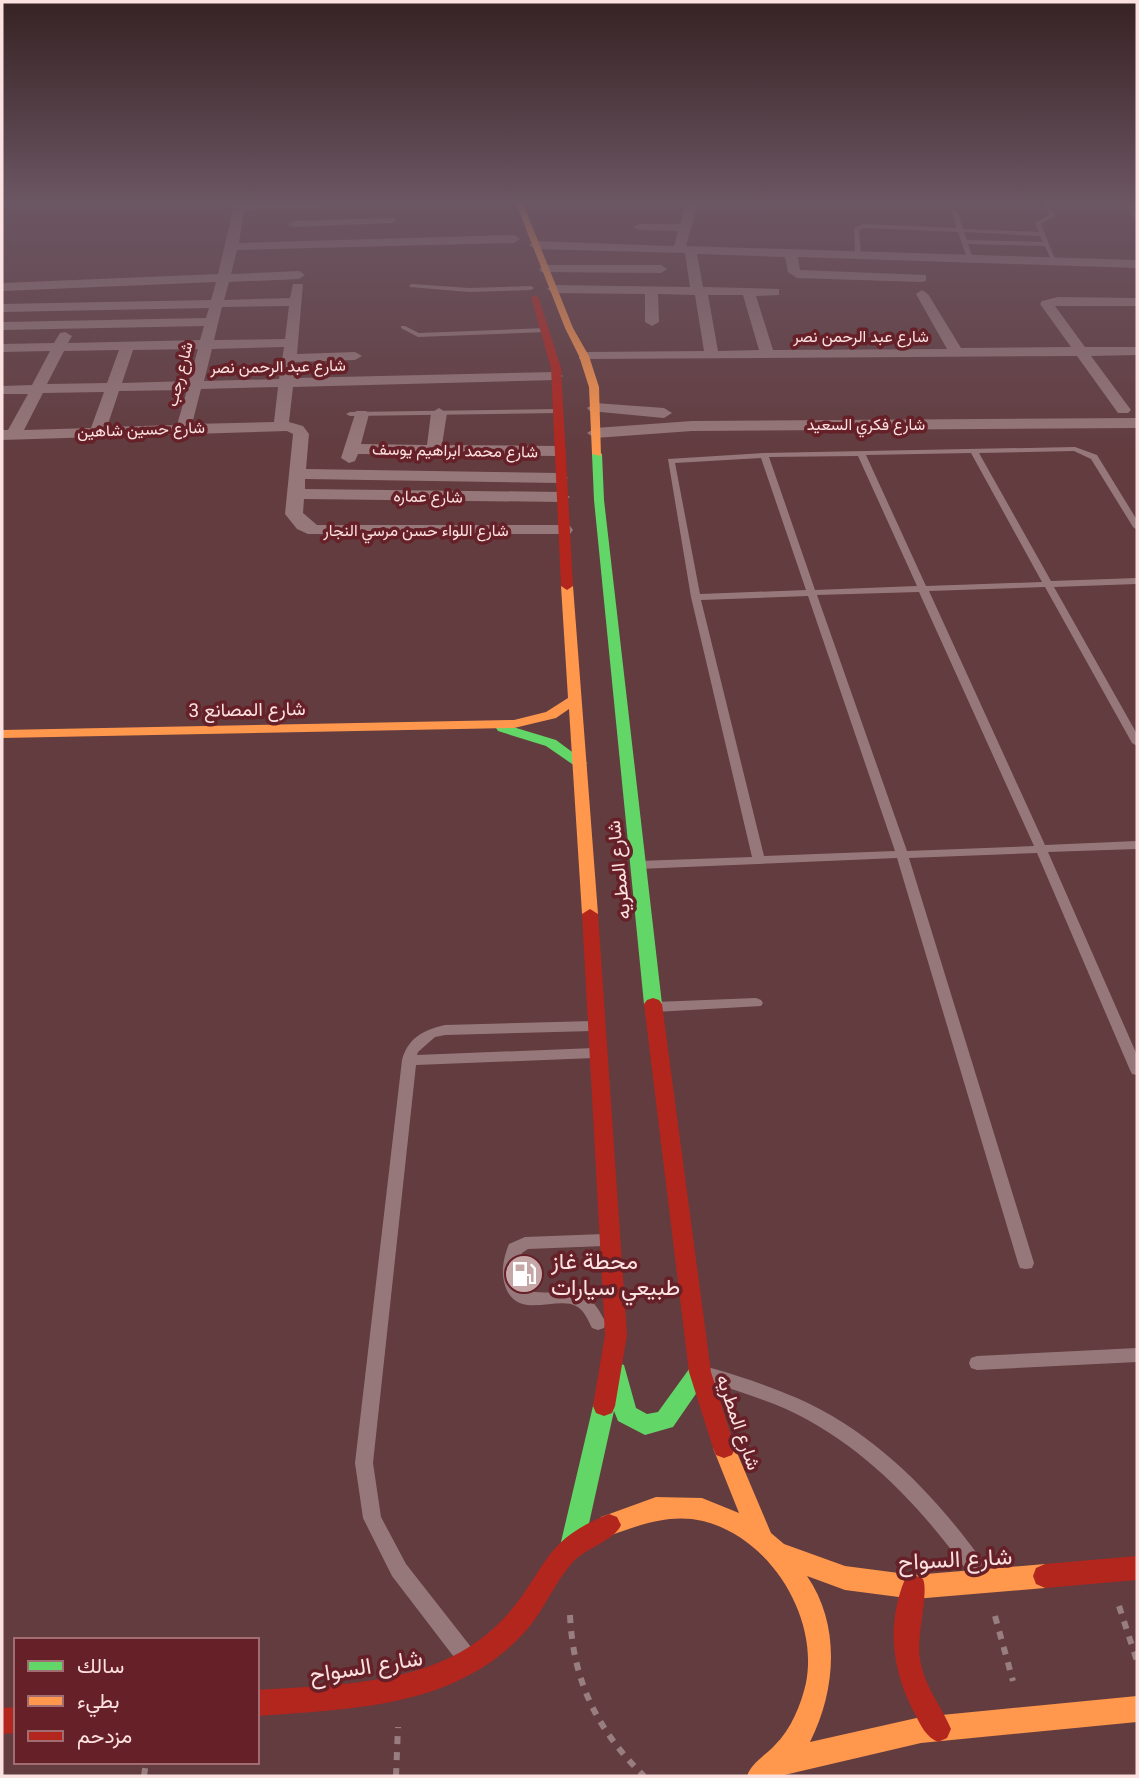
<svg xmlns="http://www.w3.org/2000/svg" width="1139" height="1778" font-family="Roboto,Vazirmatn,sans-serif">
<style>
.lines{fill:none;stroke-linecap:round;stroke-linejoin:round}
.path{stroke:#997e80;stroke-width:6;stroke-dasharray:8 8;stroke-linecap:butt}
.lane{fill:#97787a;fill-rule:evenodd}
.street{fill:#97787a;fill-rule:evenodd}
.fast{fill:#63d668;fill-rule:evenodd}
.slow{fill:#ff974d;fill-rule:evenodd}
.jam{fill:#b3261e;fill-rule:evenodd}
.labels{text-anchor:middle;stroke-width:7;stroke-linejoin:round;paint-order:stroke}
.far-street-label{font-size:16px;fill:#fce1e1;stroke:#662028}
.street-label{font-size:19px;fill:#fce1e1;stroke:#662028}
.near-poi-label{font-size:23px;fill:#fce1e1;stroke:#662028;text-anchor:start}
.near-street-label{font-size:23px;fill:#fce1e1;stroke:#662028}
</style>
<rect width="100%" height="100%" fill="#623c3f"/>
<g class="lines">
<g class="path">
<path d="M1119 1606 1137 1661"/>
<path d="M570 1615C573 1681 597 1730 644 1776"/>
<path d="M995 1616 1013 1681"/>
<path d="M144 1776 146 1762"/>
<path d="M396 1776 398 1727"/>
</g>
<g class="lane">
<path d="M1043 201H1049L1055 216 1041 224 1056 262H1052L1045 246 968 244 973 258 970 260 967 258 958 232 864 228 859 230 861 255 858 257 855 255 854 228 863 224 957 228 951 211 954 209 957 211 963 229 1039 232 1035 223 1049 215ZM964 232 1040 236 1043 242 967 240Z"/>
<path d="M412 284 469 288 531 286 534 288 531 290 469 292 410 287 409 286Z"/>
<path d="M401 326H405L419 333 546 328 549 330 546 332 418 337 401 328Z"/>
<path d="M556 409 560 411 559 413 350 416 346 414 350 412Z"/>
<path d="M1075 447 1097 455 1137 520V530L1133 527 1091 459 1074 451 979 453 1051 581 1137 578V584L1054 587 1137 734V746L1132 743 1045 587 929 591 1045 845 1137 841V849L1048 852 1137 1055V1075L1132 1074 1130 1070 1037 853 909 858 1034 1263 1032 1268 1026 1269 1020 1268 1018 1263 897 858 638 869 632 865 638 861 752 857 691 597 668 459 764 453ZM971 453 1042 582 926 586 866 455ZM858 456 917 586 815 590 769 457ZM761 458 806 590 700 594 675 463ZM919 592 1034 846 907 851 817 595ZM808 596 895 851 764 856 701 600Z"/>
<path d="M756 998 761 1000 763 1003 761 1006 655 1012 650 1010 648 1007 650 1004 655 1002Z"/>
<path d="M593 1021 598 1023 600 1026 598 1029 593 1031 445 1035 435 1037 418 1052 417 1055 594 1048 599 1050 601 1053 599 1056 594 1058 416 1065 373 1463 381 1517 406 1564 471 1647 474 1654 471 1661 464 1664 457 1661 392 1576 363 1518 355 1463 402 1060C408 1038 423 1030 445 1025Z"/>
<path d="M604 1234 610 1236 612 1240 610 1244 604 1246 528 1249 522 1253C519 1265 516 1279 524 1290 564 1300 582 1273 606 1323L604 1328 598 1330 592 1328C588 1320 584 1310 576 1306 556 1295 514 1323 504 1282 501 1270 504 1256 509 1244L525 1237Z"/>
<path d="M1137 1348V1362L977 1370 971 1368 969 1363 971 1358 977 1356Z"/>
<path d="M711 1368C740 1376 769 1386 797 1398 876 1433 934 1494 984 1563L986 1569 984 1575 977 1578 970 1575C921 1507 864 1445 786 1409 759 1397 732 1390 705 1380L703 1375 705 1370Z"/>
</g>
<g class="street">
<path d="M235 201H245V203L444 201 438 204 244 210 239 243 514 235 520 239 514 243 237 250 231 274 299 271 305 275 299 279 229 282 224 300 290 298 293 284H303L297 354 355 352 362 356 355 360 296 362 294 378 556 372 563 376 556 380 293 387 289 422 303 426 309 434 306 469 560 473 568 478 560 483 305 479V489L562 492 570 497 562 502 304 499 303 513 317 525H564L570 526 573 530 570 534H308L297 529 285 514 293 434 287 431 2 440V430H8L28 394H2V386L32 385 50 351 2 352V344L54 343 60 333 65 332 72 336 68 343 200 340 204 326 2 330V322L206 318 209 308 2 312V304L211 300 216 282 2 291V283L218 274ZM289 306 285 339 214 340 222 307ZM284 347 279 379 204 381 212 349ZM198 349 189 381 122 383 133 350ZM119 350 107 383 47 384 64 351ZM278 387 274 422 192 424 201 389ZM187 390 177 425 107 427 119 391ZM104 392 91 428 24 430 43 393Z"/>
<path d="M687 201 698 202 686 246 1137 260V268L798 257 800 270 926 275V281L922 282 797 278 788 272 785 257 697 254 703 287 779 289V295L756 296 773 350 947 349 916 294 922 290 928 294 961 348 1071 347 1040 304 1042 301 1058 297 1137 298V306H1055L1085 347H1137V355L1091 356 1131 410 1128 413H1118L1077 356 579 359V353L584 352 704 351 695 295 658 294 659 322 652 326 645 322V294L553 293 547 289 553 285 690 287 685 253 535 249 529 245 535 241 674 246 678 231 639 230 633 227 639 224H680ZM708 295H743L759 350 718 351Z"/>
<path d="M1122 201H1133L1137 207V218L1133 217Z"/>
<path d="M395 218V222L391 223 294 227 288 224 294 221Z"/>
<path d="M545 265H661L667 269 661 273 541 272 539 269Z"/>
<path d="M595 403 664 408 672 413 664 418 590 411 587 408Z"/>
<path d="M439 408 447 413 442 445 558 446 566 451 558 456 358 454 355 461 349 463 341 458 356 411H366L369 414 361 444 427 445 431 413Z"/>
<path d="M1137 418V428L692 431 595 438 587 433 595 428 692 421Z"/>
</g>
<g class="fast">
<path d="M597 451 602 454 604 500 662 1004 659 1008H647L644 1004 594 500 592 454Z"/>
<path d="M503 724 556 740 587 763 585 766H575L546 746 498 731 496 728Z"/>
<path d="M616 1362 624 1365 636 1408 647 1414 658 1412 692 1365 700 1362 708 1365 711 1372 673 1427 645 1435 618 1421 614 1411 584 1546 580 1554 572 1558 564 1554 560 1546 593 1406 596 1399 604 1396 611 1399 605 1372 608 1365Z"/>
</g>
<g class="slow">
<path d="M515 201H522L573 328 589 356 599 387 601 456 592 454 589 387 579 356 565 328Z"/>
<path d="M567 582 573 586 598 914 596 918 590 919 582 914 569 709 556 718 514 728 2 738V730L514 720 546 712 568 698 561 586Z"/>
<path d="M724 1438 732 1441 771 1533 784 1544 845 1566 914 1575 1045 1564 1054 1568 1057 1576 1054 1584 1045 1588 914 1599 845 1590 807 1576C841 1625 836 1691 810 1742L921 1717 1137 1696V1722L921 1743 780 1776H747C752 1762 765 1756 775 1745 791 1729 801 1705 806 1683 819 1616 769 1537 703 1521 670 1513 639 1525 609 1536L601 1533 597 1525 601 1517 656 1497 702 1498 739 1513 713 1448 716 1441Z"/>
</g>
<g class="jam">
<path d="M535 295 539 298 561 368 573 586 567 590 561 586 551 368 531 298Z"/>
<path d="M590 909 598 914 627 1335 615 1406 612 1413 604 1416 596 1413 593 1406 605 1335 582 914Z"/>
<path d="M653 998 659 1000 662 1004 711 1372 735 1448 732 1455 724 1458 716 1455 713 1448 689 1372 644 1004 647 1000Z"/>
<path d="M609 1514 617 1517 621 1525C614 1541 585 1548 572 1563 552 1586 542 1616 520 1637 452 1708 349 1709 257 1716V1690C343 1684 443 1686 506 1616 547 1570 542 1540 609 1514Z"/>
<path d="M1137 1556V1580L1045 1588 1036 1584 1033 1576 1036 1568 1045 1564Z"/>
<path d="M914 1575 923 1579C929 1593 916 1636 920 1659 924 1686 941 1705 951 1729L947 1738 938 1742C926 1737 921 1726 915 1714 892 1671 886 1625 905 1579Z"/>
<path d="M16 1707V1733L2 1734V1708Z"/>
</g>
</g>
<linearGradient id="sky" x2="0" y2="1"><stop stop-color="#362123"/><stop offset="0.45" stop-color="#6b5663"/><stop offset="1" stop-color="#6b5663" stop-opacity="0"/></linearGradient>
<rect width="1139" height="450" fill="url(#sky)"/>
<defs>
<symbol id="fuel-disc" viewBox="-11 -11 22 22"><circle r="9.5" fill="#c6a7a8" stroke="#662028"/><path d="M-5.5-6h7V0h2V4h1.3V-2.5L3-4.5l.8-.8L6-3V5H2.5V1h-1V6h-7ZM-4.2-4.7v3.2H.2V-4.7Z" fill="#fff"/></symbol>
</defs>
<g fill-rule="evenodd">
<use href="#fuel-disc" x="502" y="1252" width="44" height="44"/>
</g>
<g class="labels">
<g class="far-street-label">
<text x="861" y="342">شارع عبد الرحمن نصر</text>
<text transform="translate(278 366) rotate(-1)" y="6">شارع عبد الرحمن نصر</text>
<text transform="translate(179 374) rotate(-76)" y="6">شارع رجب</text>
<text x="866" y="430">شارع فكري السعيد</text>
<text transform="translate(141 429) rotate(-2)" y="6">شارع حسين شاهين</text>
<text transform="translate(455 450) rotate(1)" y="6">شارع محمد ابراهيم يوسف</text>
<text transform="translate(428 496) rotate(1)" y="6">شارع عماره</text>
<text x="416" y="536">شارع اللواء حسن مرسي النجار</text>
</g>
<g class="street-label">
<text transform="translate(247 709) rotate(-1)" y="7">شارع المصانع 3</text>
<text transform="translate(618 870) rotate(-96)" y="7">شارع المطريه</text>
<text transform="translate(739 1422) rotate(71)" y="7">شارع المطريه</text>
</g>
<g class="near-poi-label">
<text x="551" y="1269">محطة غاز<tspan x="551" dy="26">طبيعي سيارات</tspan></text>
</g>
<g class="near-street-label">
<text transform="translate(955 1559) rotate(-3)" y="8">شارع السواح</text>
<text transform="translate(366 1666) rotate(-9)" y="8">شارع السواح</text>
</g>
</g>
<rect width="1139" height="1778" fill="none" stroke="#fce1e1" stroke-width="7"/>
<rect x="14" y="1638" width="245" height="126" fill="#662028" stroke="#a26d72" stroke-width="2"/>
<rect x="28" y="1661" width="35" height="10" fill="#63d668" stroke="#a26d72" stroke-width="2"/>
<text x="77" y="1673" font-size="21" fill="#fce1e1">سالك</text>
<rect x="28" y="1696" width="35" height="10" fill="#ff974d" stroke="#a26d72" stroke-width="2"/>
<text x="77" y="1708" font-size="21" fill="#fce1e1">بطيء</text>
<rect x="28" y="1731" width="35" height="10" fill="#b3261e" stroke="#a26d72" stroke-width="2"/>
<text x="77" y="1743" font-size="21" fill="#fce1e1">مزدحم</text>
</svg>
